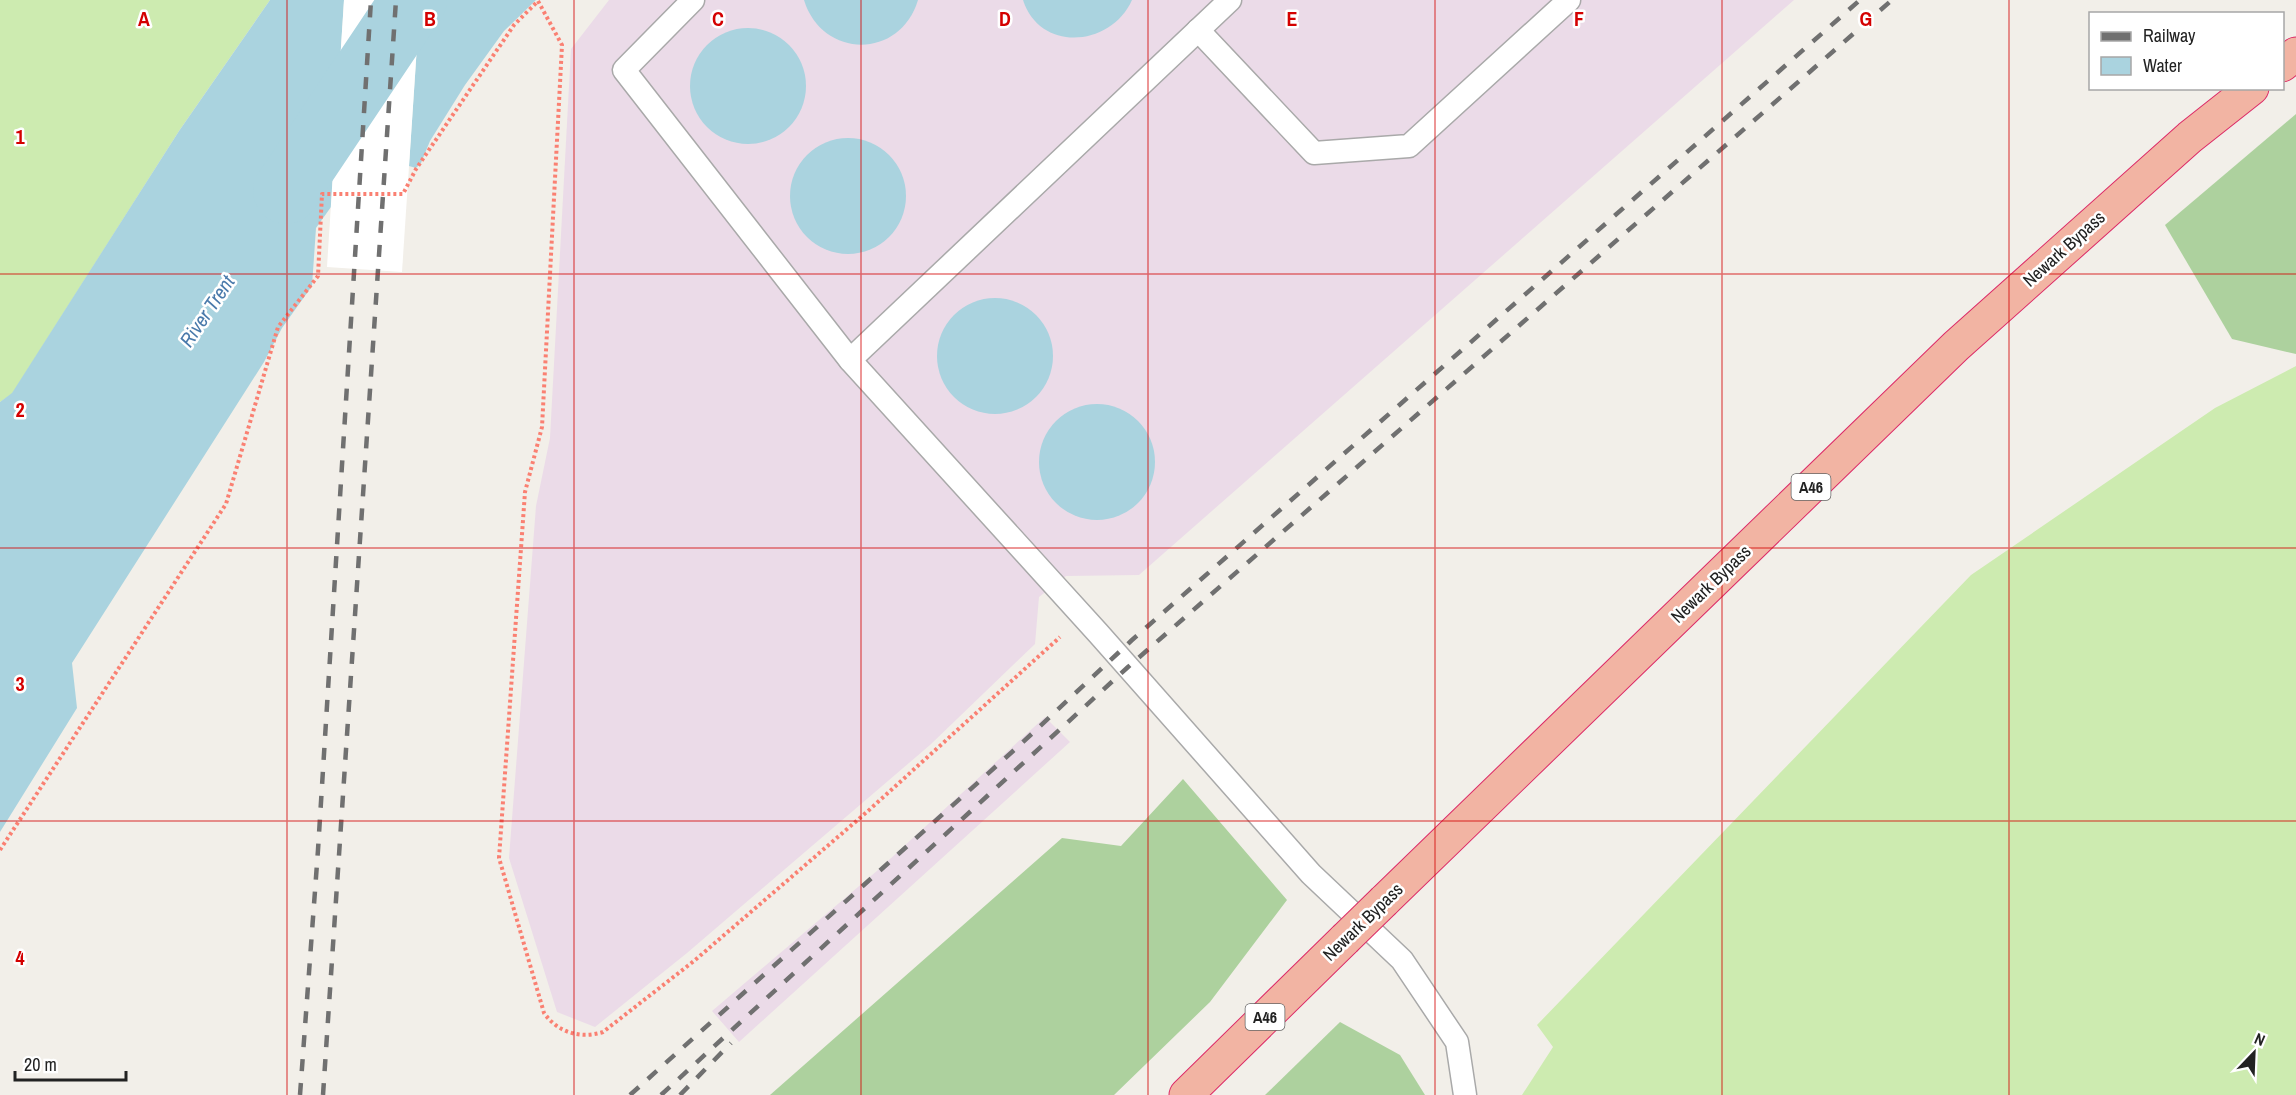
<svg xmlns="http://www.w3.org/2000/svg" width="2296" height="1095" font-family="'Archivo Narrow',sans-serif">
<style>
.industrial{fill:#ebdbe8}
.grass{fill:#cdebb0}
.forest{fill:#add19e}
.water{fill:#aad3df}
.pier{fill:#fff}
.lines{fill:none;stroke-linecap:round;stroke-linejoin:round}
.river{stroke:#aad3df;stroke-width:66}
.service-casing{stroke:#a9a9a9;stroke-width:25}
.trunk-casing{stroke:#dc2a67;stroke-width:35}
.path{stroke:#fa8072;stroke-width:4;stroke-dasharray:3 3;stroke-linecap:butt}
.service{stroke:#fff;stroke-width:22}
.trunk{stroke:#f2b4a3;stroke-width:33}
.rail{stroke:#707070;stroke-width:4.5;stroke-dasharray:12 12;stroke-linecap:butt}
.trunk-bridge-casing{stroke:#dc2a67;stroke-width:35;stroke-linecap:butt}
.trunk-bridge{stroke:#f2b4a3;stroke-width:33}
.grid{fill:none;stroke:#d40000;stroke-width:1.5;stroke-opacity:0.55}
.labels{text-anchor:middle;stroke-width:5;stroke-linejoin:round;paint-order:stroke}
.shield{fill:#fff;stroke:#646464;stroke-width:1.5}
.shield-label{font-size:16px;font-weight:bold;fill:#222}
.street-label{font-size:18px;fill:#222;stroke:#fff}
.water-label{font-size:20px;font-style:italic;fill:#4a7aab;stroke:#fff}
.grid-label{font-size:20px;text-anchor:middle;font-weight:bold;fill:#d40000;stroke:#fff;stroke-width:5;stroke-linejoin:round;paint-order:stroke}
</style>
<rect width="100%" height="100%" fill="#f2efe9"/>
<g class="industrial">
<path d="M609 0H1794L1139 575 1066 576 1039 597 1035 644 930 745 687 953 595 1027 557 1012 509 858 536 506 550 438 571 49Z"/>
<path d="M1045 717 1070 742 739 1042 712 1011 878 870Z"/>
</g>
<g class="grass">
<path d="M0 0H270L179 131 12 394 0 402Z"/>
<path d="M2296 366V1095H1522L1553 1047 1537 1025 1971 575 2215 408Z"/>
</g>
<g class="forest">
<path d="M2296 114V354L2232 339 2165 225Z"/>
<path d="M1183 779 1287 900 1210 1002 1114 1095H770L1062 838 1121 846Z"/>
<path d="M1340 1022 1400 1055 1425 1095H1265Z"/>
</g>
<g class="water">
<path d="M270 0H344L331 207 316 228 312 286 282 328 264 362 72 663 77 708 0 832V402L12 393 179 131Z"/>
<path d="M420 0H536L504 31 465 85 430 141 421 163 416 168 409 166Z"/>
<path d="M804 0H918C900 60 822 59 804 0Z"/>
<path d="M1023 0H1132C1111 47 1040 53 1023 0Z"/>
<circle cx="748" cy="86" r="58"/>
<circle cx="848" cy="196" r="58"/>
<circle cx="995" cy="356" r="58"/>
<circle cx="1097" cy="462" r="58"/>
</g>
<path class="pier" d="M344 0H420L402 272 327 267Z"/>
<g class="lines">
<path class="river" d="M286 191 414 0"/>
<defs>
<g id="service">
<path d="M693 0 624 70 850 360 1098 633 1311 874 1402 960 1457 1042 1465 1095"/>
<path d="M1198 30 1314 153 1409 146 1569 0"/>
<path d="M850 360 1230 0"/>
</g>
<g id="trunk">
<path d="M2282 65 2296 54"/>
<path d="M1384 901 1956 346 2190 137 2252 88"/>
<path d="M1186 1095 1345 939"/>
</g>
</defs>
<use href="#service" class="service-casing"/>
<use href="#trunk" class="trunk-casing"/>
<g class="path">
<path d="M538 1 562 45 542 427 525 492 499 858 544 1013C558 1033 581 1039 603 1032L694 961 868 811 1060 637"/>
<path d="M0 850 226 504 278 327 318 276 322 194H403L416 169 514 25 538 1"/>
</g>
<use href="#service" class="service"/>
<use href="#trunk" class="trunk"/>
<g class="rail">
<path d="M300 1095 318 850 371 0"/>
<path d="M323 1095 396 0"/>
<path d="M630 1095 1022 743 1132 640 1860 0"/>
<path d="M661 1095 1128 667 1892 0"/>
<path d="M680 1095 731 1043"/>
</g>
<defs>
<path id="trunk-bridge" d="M1345 939 1384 901"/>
</defs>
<use href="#trunk-bridge" class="trunk-bridge-casing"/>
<use href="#trunk-bridge" class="trunk-bridge"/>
</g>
<path class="grid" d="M287 0V1095M574 0V1095M861 0V1095M1148 0V1095M1435 0V1095M1722 0V1095M2009 0V1095M0 274H2296M0 548H2296M0 821H2296"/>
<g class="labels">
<g class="shield">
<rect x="1791.5" y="474" width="39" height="26" rx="4.5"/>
<rect x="1245.5" y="1004" width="39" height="26" rx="4.5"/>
</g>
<g class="shield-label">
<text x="1811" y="493">A46</text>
<text x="1265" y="1023">A46</text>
</g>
<g class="street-label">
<text transform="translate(2064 249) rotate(-42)" y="6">Newark Bypass</text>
<text transform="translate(1711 584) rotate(-44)" y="6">Newark Bypass</text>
<text transform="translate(1363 922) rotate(-44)" y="6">Newark Bypass</text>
</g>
<g class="water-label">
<text transform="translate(207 311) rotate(-56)" y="7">River Trent</text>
</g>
</g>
<g class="grid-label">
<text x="144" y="26">A</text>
<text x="430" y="26">B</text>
<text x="718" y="26">C</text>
<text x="1005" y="26">D</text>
<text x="1292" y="26">E</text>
<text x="1579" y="26">F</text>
<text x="1866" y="26">G</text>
<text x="20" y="144">1</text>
<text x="20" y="417">2</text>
<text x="20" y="691">3</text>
<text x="20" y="965">4</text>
</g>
<rect x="2089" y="12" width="195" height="78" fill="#ffffff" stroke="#a7a7a7" stroke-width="1.5"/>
<rect x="2101" y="32" width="30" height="9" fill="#707070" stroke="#a7a7a7" stroke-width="1.5"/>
<text x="2143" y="42" font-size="18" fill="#222222">Railway</text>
<rect x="2101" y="57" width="30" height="18" fill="#aad3df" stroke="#a7a7a7" stroke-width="1.5"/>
<text x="2143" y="72" font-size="18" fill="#222222">Water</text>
<g transform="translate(2254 1053) rotate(23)" stroke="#ffffff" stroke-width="4.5" paint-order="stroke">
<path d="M0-4.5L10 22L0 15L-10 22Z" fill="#222222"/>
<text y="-9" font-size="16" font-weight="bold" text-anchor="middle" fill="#222222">N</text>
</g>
<path d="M15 1071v9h111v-9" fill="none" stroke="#222222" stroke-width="3"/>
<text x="24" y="1071" font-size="18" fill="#222222" stroke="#ffffff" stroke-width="4.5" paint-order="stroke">20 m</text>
</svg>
